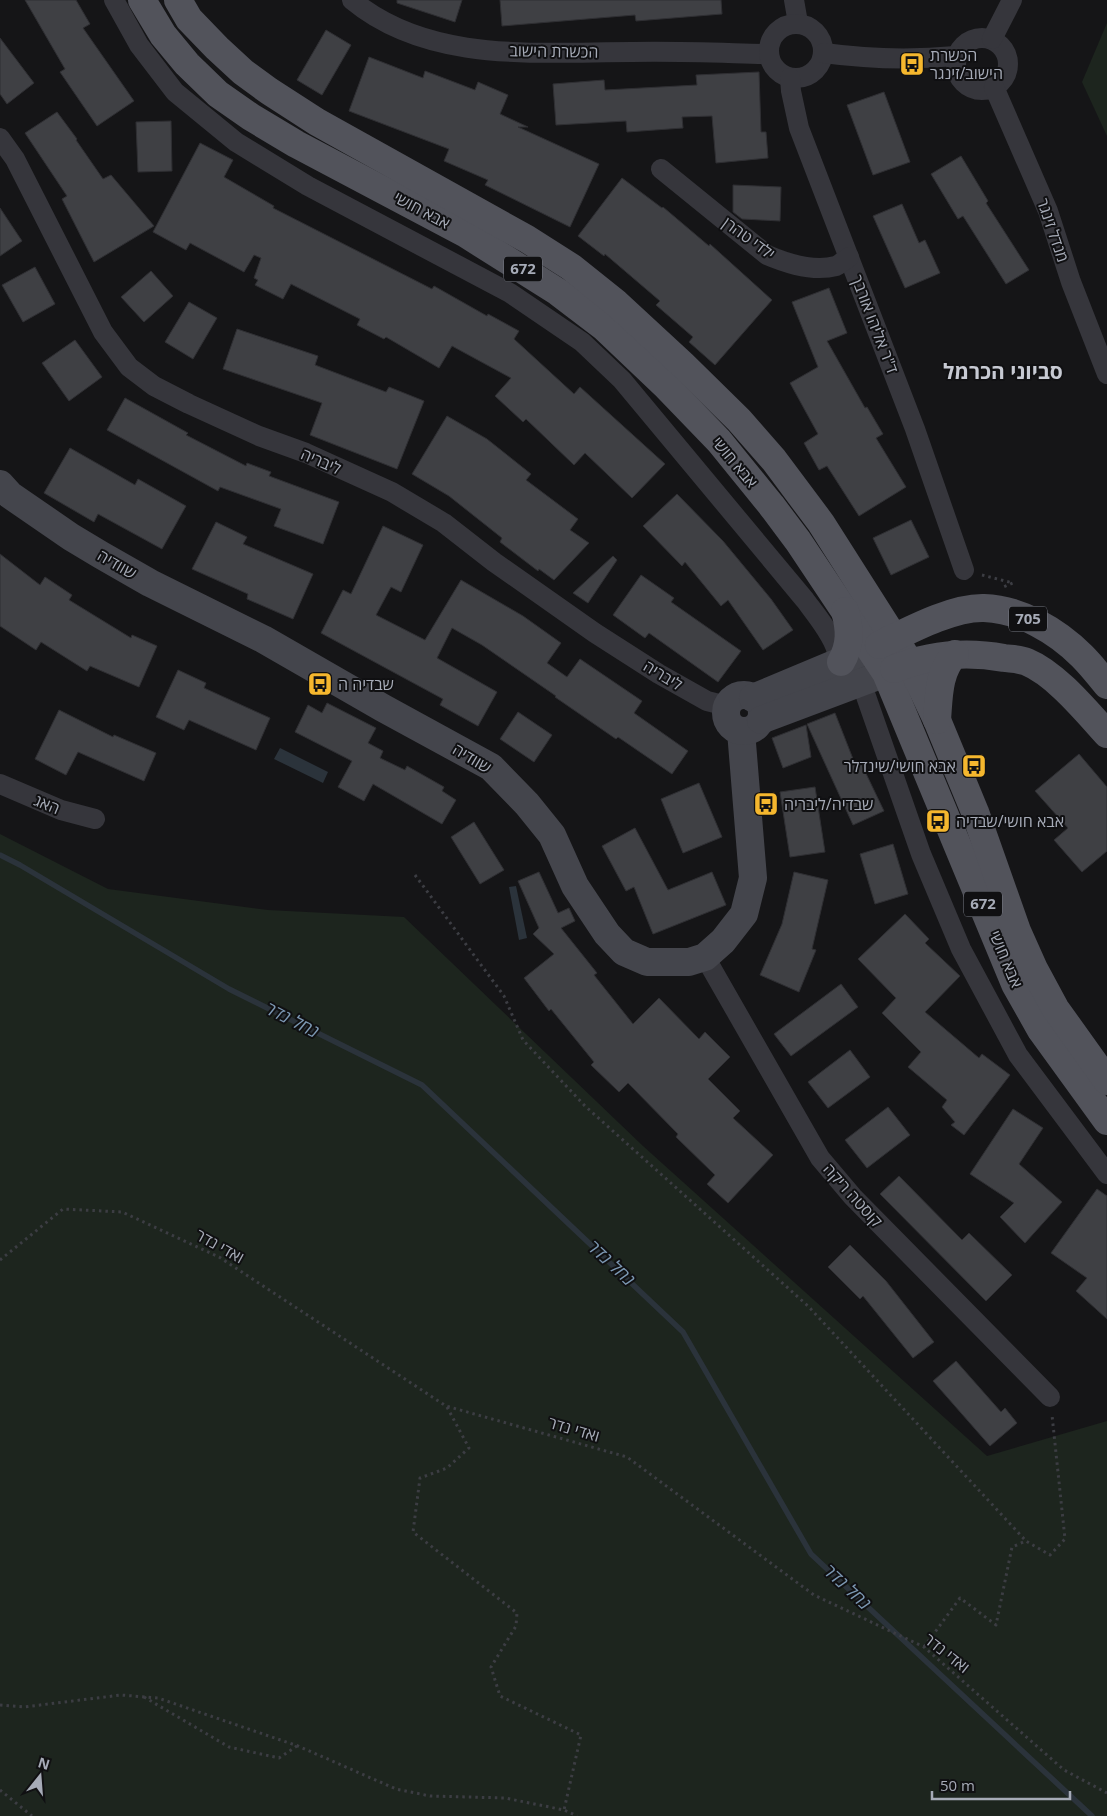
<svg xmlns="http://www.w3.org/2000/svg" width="1107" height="1816" font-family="'Open Sans','Noto Sans Hebrew',sans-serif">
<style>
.green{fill:#1d251e}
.water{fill:#2b333b}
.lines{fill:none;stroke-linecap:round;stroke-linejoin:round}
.stream{stroke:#2b333b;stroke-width:5.5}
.building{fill:#3f4044;stroke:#2f2f33}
.path{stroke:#3c3d43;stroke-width:3;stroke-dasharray:2.5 4;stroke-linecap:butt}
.street{stroke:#36363c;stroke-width:20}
.secondary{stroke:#44454c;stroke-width:28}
.primary{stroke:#52535b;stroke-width:28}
.labels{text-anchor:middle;stroke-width:4;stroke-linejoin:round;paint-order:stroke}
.shield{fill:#101012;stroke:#797c86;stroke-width:1}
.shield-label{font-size:15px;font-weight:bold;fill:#a6abb7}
.street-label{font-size:16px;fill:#a6abb7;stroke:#101012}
.poi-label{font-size:16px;fill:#a6abb7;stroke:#101012;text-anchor:start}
.water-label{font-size:18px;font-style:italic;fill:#7c98b3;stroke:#101012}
.district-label{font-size:21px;font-weight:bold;fill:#c7cad3;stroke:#101012}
</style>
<rect width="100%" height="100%" fill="#151517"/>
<g class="green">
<path d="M1107 23V136L1082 82Z"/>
<path d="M0 834 108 889 268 910 404 917 643 1146 987 1456 1107 1421V1816H0Z"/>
</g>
<g class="water">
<path d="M280 748 328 772 323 783 274 759Z"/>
<path d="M516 886 527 938 519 940 509 887Z"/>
</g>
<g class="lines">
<path class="stream" d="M0 855 20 865 229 989 422 1085 683 1332 811 1554 1092 1816"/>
</g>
<g class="building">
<path d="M25 0H76L90 24 83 28 134 101 97 126 60 72 65 69Z"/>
<path d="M397 0H462L455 22 397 3Z"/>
<path d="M500 0H721L722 14 636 21 635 15 502 26Z"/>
<path d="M326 30 351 45 322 95 297 80Z"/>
<path d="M0 38 34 83 7 104 0 94Z"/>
<path d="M369 57 423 78 425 71 475 90 478 82 508 95 500 114 528 127H518L599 164 570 227 485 185 488 180 444 161 449 149 349 111Z"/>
<path d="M759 72 761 132H766L768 158 716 163 712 116 682 117 683 128 627 132 626 121 556 125 553 84 604 80 605 90 697 85 696 75Z"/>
<path d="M884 92 910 162 873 175 847 105Z"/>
<path d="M57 112 77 139 76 140 103 179 111 175 154 226 94 262 62 199 67 196 25 133Z"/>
<path d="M171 121 172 171 138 172 136 122Z"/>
<path d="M200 143 233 160 224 177 274 206 273 208 432 289 434 286 487 316 488 314 519 331 514 339 574 394 580 387 665 464 632 498 585 453 574 465 526 419 523 422 495 396 511 378 452 346 439 368 386 337 384 339 357 325 360 319 291 284 283 299 255 285 258 280 254 278 261 258 254 255 244 272 190 243 186 250 153 232Z"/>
<path d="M961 156 988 201 986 203 1029 270 1006 284 963 216 958 219 931 174Z"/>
<path d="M622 178 662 208 663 207 709 246 710 244 772 300 715 365 689 342 693 337 656 305 660 301 605 254 604 256 578 236Z"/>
<path d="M733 185 781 187 780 221 742 219 733 212Z"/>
<path d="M902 204 919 243 925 240 940 273 905 288 873 216Z"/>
<path d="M0 208 22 241 0 256Z"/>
<path d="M35 267 55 304 23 322 2 285Z"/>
<path d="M151 271 173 296 144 322 121 297Z"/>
<path d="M829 288 847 333 827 341 865 408 867 407 883 434 876 438 906 487 859 516 827 466 819 470 804 443 818 434 790 383 818 367 792 302Z"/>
<path d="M189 302 217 318 193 359 165 342Z"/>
<path d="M237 329 318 356 315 365 386 392 389 387 424 401 397 469 310 435 322 403 223 369Z"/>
<path d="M75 340 102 377 69 401 42 363Z"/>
<path d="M125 398 188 433 186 435 246 466 247 463 271 472 269 476 339 502 323 544 274 526 281 509 220 487 218 491 107 430Z"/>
<path d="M447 416 487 439 531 474 526 480 578 519 570 530 589 543 554 580 539 569 538 571 500 542 502 538 449 496 412 474Z"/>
<path d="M70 448 135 485 138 479 186 506 162 549 98 514 94 522 44 493Z"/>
<path d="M677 494 723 541 771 599 793 630 763 650 728 600 721 606 685 562 682 566 643 526Z"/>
<path d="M911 520 929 557 891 575 873 538Z"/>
<path d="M216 522 247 537 243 544 313 574 293 619 247 599 248 594 192 569Z"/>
<path d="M383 526 423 545 401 592 391 587 376 615 425 640 461 580 523 616 561 643 547 663 567 677 580 659 642 701 634 713 688 751 672 774 618 737 616 739 555 697 556 696 482 645 452 628 437 658 497 692 478 726 440 705 443 699 321 633 343 590 351 594Z"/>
<path d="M0 554 40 585 45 577 72 595 69 600 131 638 132 635 157 646 139 687 90 666 87 671 41 642 36 650 0 626Z"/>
<path d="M613 556 617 560 588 603 573 593Z"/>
<path d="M641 575 674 598 671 602 741 651 718 682 649 633 645 638 613 615Z"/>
<path d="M178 670 206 683 204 688 270 718 256 750 189 720 184 730 156 717Z"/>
<path d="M327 703 376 728 368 743 383 751 380 758 405 770 407 766 444 787 442 791 456 800 442 824 373 784 364 801 338 787 352 761 295 732 308 705 322 713Z"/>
<path d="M59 710 113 737 114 735 156 753 144 781 78 752 66 775 35 759Z"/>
<path d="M518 712 552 735 534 762 500 739Z"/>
<path d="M835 713 855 764 860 761 884 811 853 825 807 724Z"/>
<path d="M806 725 811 757 783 768 772 738Z"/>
<path d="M1079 754 1107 787V851L1082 872 1054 840 1068 828 1035 791Z"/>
<path d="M699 783 722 837 683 853 661 799Z"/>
<path d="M815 787 825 852 790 857 780 792Z"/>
<path d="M474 822 504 870 480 884 451 837Z"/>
<path d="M635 828 668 890 712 872 726 905 653 934 634 887 626 891 602 846Z"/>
<path d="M893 844 908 894 875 904 860 854Z"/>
<path d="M539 872 558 913 569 908 575 921 561 928 597 973 594 975 633 1024 659 998 699 1039 705 1032 730 1057 708 1079 740 1111 733 1118 773 1155 728 1203 707 1184 715 1175 676 1137 678 1134 628 1083 619 1092 591 1065 594 1062 551 1009 549 1011 524 978 554 954 533 934 539 928 518 881Z"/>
<path d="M794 872 828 880 812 949 816 950 799 992 760 975 782 924Z"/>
<path d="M905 914 929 939 925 943 960 976 925 1012 979 1058 982 1054 1010 1075 964 1135 951 1125 955 1122 942 1107 947 1100 908 1067 921 1052 882 1013 896 998 858 959Z"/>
<path d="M841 984 858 1007 791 1056 774 1034Z"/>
<path d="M850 1050 870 1077 828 1108 808 1082Z"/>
<path d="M888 1107 910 1135 867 1168 845 1140Z"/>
<path d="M1013 1109 1043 1128 1019 1164 1062 1202 1025 1243 1000 1217 1014 1203 970 1174Z"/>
<path d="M899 1176 962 1240 969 1233 1012 1275 986 1301 880 1194Z"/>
<path d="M1097 1189 1107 1196V1319L1076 1291 1087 1278 1051 1253Z"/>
<path d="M850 1245 886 1281 934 1342 913 1358 863 1296 860 1299 828 1267Z"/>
<path d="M956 1361 1001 1412 1005 1408 1017 1423 990 1446 933 1381Z"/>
</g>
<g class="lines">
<g class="path">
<path d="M982 575 1013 583 1003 587"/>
<path d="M415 875 504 996 523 1040 585 1106 808 1306 1026 1541"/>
<path d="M0 1260 63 1209 122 1212 219 1257 446 1406 627 1457 814 1595 924 1647 1064 1770 1107 1793"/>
<path d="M447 1407 469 1448 447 1468 420 1478 413 1532 517 1613 516 1626 491 1667 500 1696 581 1735 564 1810"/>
<path d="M924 1647 960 1598 996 1625 1012 1547 1026 1541 1050 1555 1065 1539 1052 1415"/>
<path d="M144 1697 229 1747 279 1758 297 1746"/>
<path d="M0 1705 24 1707 121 1695 158 1698 298 1746 396 1789 430 1796 505 1798 564 1810 577 1816"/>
<path d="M0 1790 32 1816"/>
</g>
<g class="street">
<path d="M114 0 139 45 175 92 236 142 308 186 510 293 582 342 622 380 805 600C815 614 844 647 836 664"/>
<path d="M352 0C429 64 539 52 632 52 678 51 723 53 768 54"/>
<path d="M794 0 798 23"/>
<circle cx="796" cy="51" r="27"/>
<circle cx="982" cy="64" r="26"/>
<path d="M992 39 1012 0"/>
<path d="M824 53C868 59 912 60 956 56"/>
<path d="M790 78 791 91 799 128 915 429 964 570"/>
<path d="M994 87 1048 211 1071 282 1107 374"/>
<path d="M0 138 15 159 103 332 129 367 154 386 189 404 259 436 306 453 392 492 444 523 494 562 595 633 659 674 707 701 727 706"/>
<path d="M661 169 767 255C788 264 814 272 836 266 840 264 845 260 849 257"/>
<path d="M861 682 921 854 961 949 1018 1055 1107 1174"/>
<path d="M0 784 61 810 95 819"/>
<path d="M705 957 820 1158 853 1197 1050 1397"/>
</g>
<g class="secondary">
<path d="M0 484 10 495 71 537 101 555 150 583 263 639 383 708 491 767 527 804 552 835 575 886 607 934 624 952 647 962H689L705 957 723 941 744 914 753 878 741 731"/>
<circle cx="744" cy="713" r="18"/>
<path d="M753 698 863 652"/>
<path d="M761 720 886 673"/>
</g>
<g class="primary">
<path d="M142 0 163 35 187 64 218 94 251 117 296 144 466 234 558 292 604 327 665 385 719 441 771 505 798 541 886 673 1015 984 1041 1030 1107 1121"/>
<path d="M178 0 189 19 217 48 243 72 269 91 317 122 527 239 571 267 616 303 682 364 739 420 774 460 821 523 910 663 937 720 975 812 1017 931 1034 969 1055 1008 1107 1081"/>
<path d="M879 645C908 631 952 607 984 608 1020 609 1057 631 1082 656 1091 665 1099 675 1107 685"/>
<path d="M841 662C851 645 850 629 845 611"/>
<path d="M894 669C930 654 966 651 1004 658 1011 659 1020 659 1027 662 1056 674 1086 711 1107 734"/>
<path d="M937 720C939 696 938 672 955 654"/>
</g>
</g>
<defs>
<symbol id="bus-square" viewBox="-11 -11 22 22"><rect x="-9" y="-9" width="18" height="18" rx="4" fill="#f5b72e" stroke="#101012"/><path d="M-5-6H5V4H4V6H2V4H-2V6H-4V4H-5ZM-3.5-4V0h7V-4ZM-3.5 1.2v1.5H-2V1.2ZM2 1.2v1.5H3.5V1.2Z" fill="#111"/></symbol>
</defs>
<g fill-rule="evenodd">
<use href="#bus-square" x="898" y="50" width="28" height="28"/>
<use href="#bus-square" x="306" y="670" width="28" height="28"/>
<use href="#bus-square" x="960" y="752" width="28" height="28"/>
<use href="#bus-square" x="752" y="790" width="28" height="28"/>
<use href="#bus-square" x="924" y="807" width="28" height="28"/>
</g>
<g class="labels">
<g class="shield">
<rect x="504" y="256.5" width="38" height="25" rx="4"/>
<rect x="1009" y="606.5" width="38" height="25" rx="4"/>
<rect x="964" y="891.5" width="38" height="25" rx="4"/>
</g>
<g class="shield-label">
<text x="523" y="274">672</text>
<text x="1028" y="624">705</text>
<text x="983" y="909">672</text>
</g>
<g class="street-label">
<text transform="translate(554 51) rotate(1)" y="6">הכשרת הישוב</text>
<text transform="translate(422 210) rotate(28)" y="6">אבא חושי</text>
<text transform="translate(1053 230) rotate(71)" y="6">מנדל זינגר</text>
<text transform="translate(749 238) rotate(36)" y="6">ילדי טהרן</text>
<text transform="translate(875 324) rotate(69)" y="6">ד"ר אליהו אורבך</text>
<text transform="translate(321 461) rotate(23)" y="6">ליבריה</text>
<text transform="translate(735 462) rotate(50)" y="6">אבא חושי</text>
<text transform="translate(117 564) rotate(30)" y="6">שוודיה</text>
<text transform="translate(663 675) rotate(31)" y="6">ליבריה</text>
<text transform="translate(472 758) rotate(31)" y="6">שוודיה</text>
<text transform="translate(47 804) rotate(22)" y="6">האג</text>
<text transform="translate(1006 959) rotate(67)" y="6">אבא חושי</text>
<text transform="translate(853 1195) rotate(48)" y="6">קוסטה ריקה</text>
<text transform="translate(220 1246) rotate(29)" y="6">ואדי נדר</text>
<text transform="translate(574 1429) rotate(16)" y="6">ואדי נדר</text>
<text transform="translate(947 1653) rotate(38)" y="6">ואדי נדר</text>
</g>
<g class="poi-label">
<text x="930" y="61">הכשרת<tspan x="930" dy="18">הישוב/זינגר</tspan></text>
<text x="338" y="690">שבדיה ה</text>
<text x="956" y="772" text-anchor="end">אבא חושי/שינדלר</text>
<text x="784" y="810">שבדיה/ליבריה</text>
<text x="956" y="827">אבא חושי/שבדיה</text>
</g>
<g class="water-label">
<text transform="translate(292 1020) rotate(27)" y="6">נחל נדר</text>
<text transform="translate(611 1263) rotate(43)" y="6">נחל נדר</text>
<text transform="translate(847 1587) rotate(43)" y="6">נחל נדר</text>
</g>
<g class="district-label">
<text x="1003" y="379">סביוני הכרמל</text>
</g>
</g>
<g transform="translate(40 1776) rotate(17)" stroke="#101012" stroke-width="4" paint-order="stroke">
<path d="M0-4L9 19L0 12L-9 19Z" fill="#a6abb7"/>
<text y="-8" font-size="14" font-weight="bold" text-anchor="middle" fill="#a6abb7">N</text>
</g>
<path d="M932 1791v8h138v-8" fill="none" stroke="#a6abb7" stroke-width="2.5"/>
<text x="940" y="1791" font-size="15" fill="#a6abb7" stroke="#101012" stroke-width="4" paint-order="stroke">50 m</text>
</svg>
